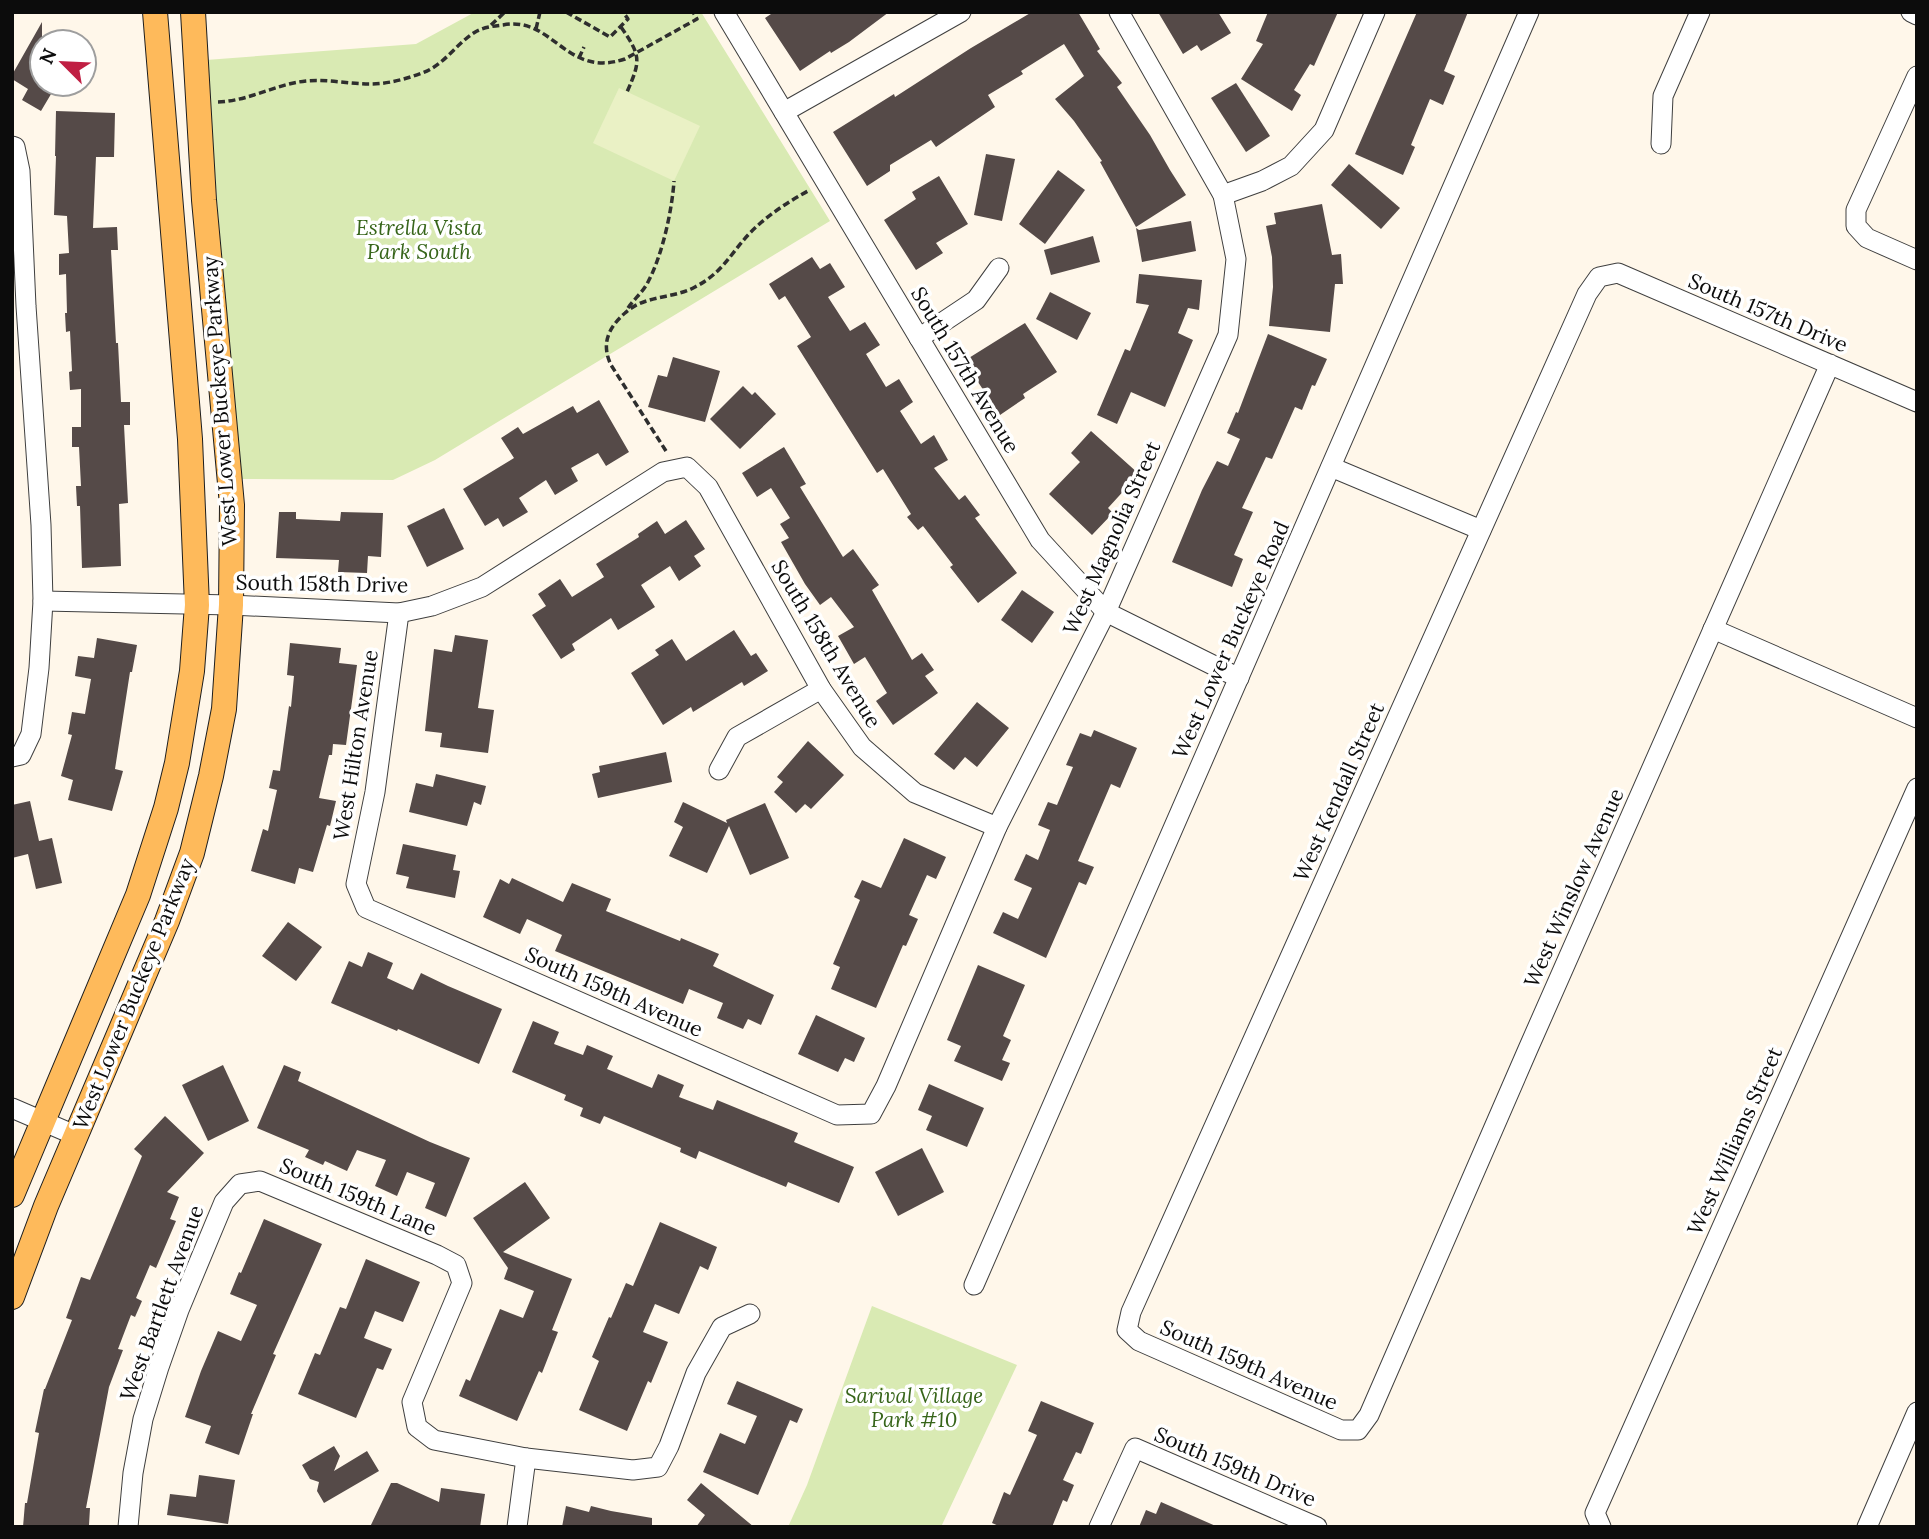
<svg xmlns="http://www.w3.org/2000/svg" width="1929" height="1539" font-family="Lora,serif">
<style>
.green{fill:#d9eab3}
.pitch{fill:#eaf1c5}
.building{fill:#554a48}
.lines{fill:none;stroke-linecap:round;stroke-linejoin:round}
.minor-casing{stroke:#3f3f3f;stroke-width:21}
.major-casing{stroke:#1d1d1d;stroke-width:26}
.path{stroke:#2e2e2e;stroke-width:3.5;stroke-dasharray:7 3.5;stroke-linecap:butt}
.minor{stroke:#fff;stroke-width:19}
.major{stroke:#feba5b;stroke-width:24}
.labels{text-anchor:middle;stroke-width:7;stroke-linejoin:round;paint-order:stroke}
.park-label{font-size:21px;font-style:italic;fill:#37651a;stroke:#fff}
.street-label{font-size:21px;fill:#0c0c0c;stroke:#fff}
</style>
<rect width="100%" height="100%" fill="#fff7ea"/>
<g class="green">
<path d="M475 12H701L830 221 435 460 393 480 239 479 206 60 416 44Z"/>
<path d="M872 1306 1017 1365 941 1527H788L807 1485Z"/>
</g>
<path class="pitch" d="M619 88 700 126 674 181 593 143Z"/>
<g class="building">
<path d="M774 12H889L849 42 831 53 830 51 800 71 765 18Z"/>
<path d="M1032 12H1078L1100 49 1097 51 1122 83 1117 87 1150 135 1170 170 1186 195 1136 227 1100 162 1102 161 1074 121 1055 99 1084 76 1064 44 1021 71 1023 74 988 95 995 107 936 147 931 140 890 165V171L867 186 833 132 894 94 895 97 971 48Z"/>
<path d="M1158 12H1218L1231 33 1201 51 1197 45 1183 54Z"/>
<path d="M1268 12H1338L1314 66 1310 64 1294 90 1301 95 1292 111 1241 79 1263 44 1256 41Z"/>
<path d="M1417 12H1468L1444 71 1455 76 1443 105 1430 99 1411 145 1415 147 1403 175 1355 154Z"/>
<path d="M42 22V84H57L41 111 22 100 28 89 12 79V75Z"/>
<path d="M1236 83 1270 136 1246 152 1211 98Z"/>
<path d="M56 111 115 113 114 157H96L93 228 117 227 118 250H111L116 343H118L121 402H130V425H124L128 503 119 504 121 566 82 568 80 506H77L76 486H81L79 447H72V427H81V389L70 390 69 372 72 371 70 331 66 332 65 313H67L66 274 59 275V254L69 253 67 216 54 215 56 156H55Z"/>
<path d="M986 154 1015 159 1002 221 974 215Z"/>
<path d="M1349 164 1400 208 1381 229 1331 185Z"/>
<path d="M1058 170 1085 190 1045 244 1019 224Z"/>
<path d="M939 176 968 224 936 243 943 253 916 270 884 220 916 199 912 192Z"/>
<path d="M1322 204 1332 255 1341 254 1343 284H1335L1330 332 1269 326 1273 287 1272 257 1266 226 1276 224 1274 213Z"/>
<path d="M1191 221 1196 251 1142 262 1136 228 1139 230Z"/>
<path d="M1093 236 1100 262 1051 275 1044 250Z"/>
<path d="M812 257 820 269 830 263 845 287 828 297 850 331 865 322 880 345 866 354 886 387 899 379 913 402 900 411 921 444 934 435 948 460 934 468 959 500 965 495 980 515 975 518 1017 573 978 603 950 567 953 565 923 526 918 530 907 517 911 514 883 469 877 473 797 346 811 337 785 296 779 300 769 284Z"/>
<path d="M1139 274 1202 280 1199 310 1188 308 1178 333 1193 340 1165 407 1131 392 1117 424 1097 415 1125 349 1130 351 1149 305 1136 303Z"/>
<path d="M1050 292 1091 313 1077 340 1036 319Z"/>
<path d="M1025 323 1057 372 1023 394 1025 398 1000 415 964 361Z"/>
<path d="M1268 334 1327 359 1315 386 1312 385 1302 410 1295 407 1272 459 1266 457 1242 508 1253 512 1234 555 1243 559 1232 587 1172 562 1202 490 1217 461 1228 466 1240 439 1227 433 1236 412 1238 413Z"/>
<path d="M673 357 720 371 705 422 648 407 658 375 667 377Z"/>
<path d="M743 386 752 395 755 392 776 414 740 449 710 419Z"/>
<path d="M599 400 629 452 606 466 598 453 571 468 578 481 555 495 546 480 519 498 528 512 503 527 498 518 485 526 463 489 514 458 501 438 518 427 523 434 573 406 577 413Z"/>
<path d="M1091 431 1139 474 1108 508 1113 513 1092 535 1049 494 1080 462 1071 453Z"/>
<path d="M784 447 806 484 800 487 843 557 853 549 879 585 872 590 912 660 922 653 934 670 925 676 938 693 893 725 876 701 887 693 865 657 854 664 838 636 854 627 831 597 820 605 805 584 781 542 789 538 780 524 790 518 771 488 757 497 742 473Z"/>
<path d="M444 508 464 549 427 567 407 526Z"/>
<path d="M279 512H296V519L340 521 341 512 383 513 381 557 368 556 367 573 338 572 339 560 276 558Z"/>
<path d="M686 520 705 549 694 556 701 566 679 581 670 566 641 585 655 607 618 630 611 618 572 644 575 650 561 659 532 615 546 606 538 594 560 579 572 597 604 577 596 564 639 537 638 534 657 521 665 534Z"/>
<path d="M1022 590 1054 612 1032 643 1001 620Z"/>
<path d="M734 630 751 656 756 653 768 671 744 686 742 682 693 712 691 707 663 725 631 673 659 655 655 650 672 639 686 661Z"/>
<path d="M455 635 488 640 478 708 494 710 488 753 440 747 442 733 425 731 434 649 452 652Z"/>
<path d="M97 638 137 645 132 672H130L115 769 123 771 112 811 68 800 73 780 61 776 72 735 68 734 72 712 85 714 91 679 75 676 78 656 94 658Z"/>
<path d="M290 643 341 648 339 663 357 665 346 745 333 744 332 755H329L319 798 336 801 330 826 327 825 313 872 299 868 295 884 251 871 263 829 268 831 277 790 269 788 273 770 280 771 289 706 291 707 294 676 287 675Z"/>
<path d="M977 702 1009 728 977 767 965 757 954 770 934 754Z"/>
<path d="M1094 730 1137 748 1120 788 1111 784 1078 861 1094 867 1086 885 1079 882 1046 958 993 933 1003 912 1018 919 1032 888 1014 880 1026 854 1038 860 1050 830 1038 825 1048 802 1057 805 1073 767 1066 765 1080 733 1091 737Z"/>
<path d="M808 741 844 775 811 809 805 804 796 813 774 792 783 782 777 777Z"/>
<path d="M666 752 672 782 598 798 592 774 600 772 599 766Z"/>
<path d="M436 774 486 786 481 805 474 802 467 826 409 812 416 783 433 787Z"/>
<path d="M30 801 39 841 52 838 62 883 36 889 28 854 12 858V805Z"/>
<path d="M683 802 727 823 726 820 765 803 789 858 750 875 729 826 707 873 669 856 683 827 674 822Z"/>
<path d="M904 838 946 857 936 879 927 875 909 915 918 919 906 946 903 945 876 1008 831 989 840 967 833 964 860 900 854 897 862 880 881 888Z"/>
<path d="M403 844 456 855 453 870 460 871 455 898 406 888 409 877 396 874Z"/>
<path d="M512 878 563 902 572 883 611 899 606 911 680 941 681 938 719 954 713 966 774 995 761 1025 748 1019 743 1029 717 1018 723 1003 689 989 683 1004 555 951 562 935 527 919 520 934 483 917 500 879 509 884Z"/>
<path d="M288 922 322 947 296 981 262 956Z"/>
<path d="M368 952 393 963 387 978 413 990 421 973 448 986 502 1009 479 1064 398 1029 397 1031 331 1003 349 961 362 967Z"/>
<path d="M978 965 1025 985 1003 1036 1011 1040 1002 1060 1010 1063 1002 1081 954 1061 961 1046 947 1040Z"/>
<path d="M816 1015 865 1038 854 1062 845 1058 838 1072 798 1054Z"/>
<path d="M533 1021 559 1032 554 1044 583 1055 587 1045 613 1056 607 1069 652 1088 658 1074 684 1085 679 1097 713 1110 717 1100 798 1133 794 1142 854 1167 839 1203 788 1182 786 1187 699 1151 696 1159 680 1152 681 1148 604 1116 600 1124 580 1116 583 1108 564 1100 566 1095 512 1072Z"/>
<path d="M223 1065 249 1121 208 1141 182 1085Z"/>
<path d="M284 1065 301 1072 298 1081 430 1142 470 1158 446 1217 425 1208 435 1183 407 1172 397 1196 375 1186 386 1160 357 1150 347 1171 325 1161 323 1165 305 1157 309 1150 257 1128Z"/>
<path d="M929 1084 984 1108 967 1147 926 1130 932 1116 918 1110Z"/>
<path d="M165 1116 204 1153 167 1192 179 1197 170 1219 176 1221 156 1268 150 1265 136 1298 142 1301 135 1317 131 1315 118 1349 123 1350 109 1387 86 1508H90L89 1525 23 1527 25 1503H27L39 1433 35 1432 44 1389H45L72 1320 66 1318 81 1277 90 1280 142 1156 134 1149Z"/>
<path d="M922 1148 944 1192 898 1216 875 1172Z"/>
<path d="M525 1182 550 1218 503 1252 572 1279 552 1330 558 1332 542 1373 539 1371 517 1421 459 1396 466 1379 470 1381 500 1309 523 1318 534 1291 504 1279 508 1268 473 1218Z"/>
<path d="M264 1219 322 1244 273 1354 276 1355 251 1414H253L239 1455 205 1443 211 1426 185 1417 201 1371 218 1331 241 1341 257 1305 230 1294 239 1272 241 1273Z"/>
<path d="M660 1222 717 1247 708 1270 700 1266 679 1314 655 1304 643 1332 668 1342 651 1383 648 1381 627 1431 579 1410 599 1361 592 1357 609 1317 611 1318 626 1283 633 1286Z"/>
<path d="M366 1259 420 1282 403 1322 375 1311 364 1338 392 1349 383 1370 377 1368 356 1418 298 1394 315 1353 320 1355 340 1307 346 1309Z"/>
<path d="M737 1381 803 1409 797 1423 790 1420 758 1495 703 1472 720 1433 745 1444 757 1416 727 1404Z"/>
<path d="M1041 1401 1094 1423 1081 1454 1076 1452 1063 1480 1074 1485 1067 1502 1063 1500 1052 1527H1001L992 1523 1004 1492 1010 1495 1037 1435 1028 1431Z"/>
<path d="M334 1446 340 1456 334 1471 367 1451 379 1471 324 1503 317 1491 319 1482 310 1479 302 1465Z"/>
<path d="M199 1475 235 1480 228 1524 167 1515 170 1494 196 1497Z"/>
<path d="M391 1483H397L439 1502 441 1488 485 1494 480 1527H370Z"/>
<path d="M701 1483 754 1527H696L705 1515 687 1500Z"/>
<path d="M1161 1502 1218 1527H1139L1146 1510 1156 1514Z"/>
<path d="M566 1506 589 1512 591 1506 611 1511 652 1518V1527H562Z"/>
</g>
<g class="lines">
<defs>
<g id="minor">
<path d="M724 12 1040 540 1106 612 1239 678"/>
<path d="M1119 12 1223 195"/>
<path d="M1911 12 1917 15"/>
<path d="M1917 76 1856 210V226L1867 238 1917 260"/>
<path d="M784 112 961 12"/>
<path d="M1661 144 1663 96 1700 12"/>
<path d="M12 146 15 147 20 171 26 306 41 525 43 601 39 668 31 734 21 755 12 757"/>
<path d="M919 338 976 300 999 268"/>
<path d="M1830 364 1528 1049 1369 1415 1358 1430H1341L1139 1341 1127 1330 1131 1312 1587 294 1599 277 1618 273 1917 402"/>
<path d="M1331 467 1481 530"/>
<path d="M43 601 231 605 399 613 432 606 482 587 663 472 687 467 708 487 821 689 862 747 915 793 997 827"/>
<path d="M399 613 375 792 356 884 366 908 837 1115 871 1114 886 1086 997 827 1106 612 1228 335 1236 259 1223 195 1262 181 1291 166 1324 130 1375 12"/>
<path d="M1713 629 1917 718"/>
<path d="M719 770 737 737 821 689"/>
<path d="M12 1108 77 1136"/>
<path d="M974 1285 1529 12"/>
<path d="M128 1527 133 1473 143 1419 159 1367 179 1310 224 1202 240 1184 260 1181 437 1255 456 1265 462 1283 412 1402 417 1427 434 1440 526 1458 633 1470 658 1467 669 1446 696 1373 722 1327 750 1314"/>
<path d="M517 1527 526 1458"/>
<path d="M1099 1527 1135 1448 1317 1527"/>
<path d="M1601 1527 1595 1513 1917 788"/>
<path d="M1867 1527 1917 1412"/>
</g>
<g id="major">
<path d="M12 1195 138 895 166 808 177 763 192 671 197 605 190 439 155 12"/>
<path d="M12 1297 46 1206 167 921 192 853 211 776 224 709 231 605 232 505 204 200 193 12"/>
</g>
</defs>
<use href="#minor" class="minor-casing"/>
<use href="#major" class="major-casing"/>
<g class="path">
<path d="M566 12 610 37 628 19 623 12"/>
<path d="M491 25 505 12"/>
<path d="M621 27C641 56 641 60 627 92"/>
<path d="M536 29 540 12"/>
<path d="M579 58 584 47"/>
<path d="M218 102C249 101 276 84 306 81 328 79 349 84 370 84 388 84 406 79 422 73 445 65 457 42 477 31 485 27 494 26 503 25 553 15 565 79 625 59L697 19 693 12"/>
<path d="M628 308C634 299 643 292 648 282 662 256 672 211 674 181"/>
<path d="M666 451 611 365C601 344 608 328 625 313 644 295 673 299 695 287 722 273 729 256 748 235 765 217 786 203 808 191"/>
</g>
<use href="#minor" class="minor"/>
<use href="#major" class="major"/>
</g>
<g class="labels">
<g class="park-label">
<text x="419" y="235">Estrella Vista<tspan x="419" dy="24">Park South</tspan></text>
<text x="914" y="1403">Sarival Village<tspan x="914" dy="24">Park #10</tspan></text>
</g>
<g class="street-label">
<text transform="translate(1768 313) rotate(23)" y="7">South 157th Drive</text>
<text transform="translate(965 370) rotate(59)" y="7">South 157th Avenue</text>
<text transform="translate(220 401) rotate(-94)" y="7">West Lower Buckeye Parkway</text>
<text transform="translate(1112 538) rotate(-66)" y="7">West Magnolia Street</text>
<text transform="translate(322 584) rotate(1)" y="7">South 158th Drive</text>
<text transform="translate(1231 640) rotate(-66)" y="7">West Lower Buckeye Road</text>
<text transform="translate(826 644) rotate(59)" y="7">South 158th Avenue</text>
<text transform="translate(356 745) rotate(-81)" y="7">West Hilton Avenue</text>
<text transform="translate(1339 792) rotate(-66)" y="7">West Kendall Street</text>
<text transform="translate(1574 888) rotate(-66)" y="7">West Winslow Avenue</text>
<text transform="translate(614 992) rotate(24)" y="7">South 159th Avenue</text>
<text transform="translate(134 994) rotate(-68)" y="7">West Lower Buckeye Parkway</text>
<text transform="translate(1735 1141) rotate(-66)" y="7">West Williams Street</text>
<text transform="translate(358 1197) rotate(23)" y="7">South 159th Lane</text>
<text transform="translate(162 1303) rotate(-70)" y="7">West Bartlett Avenue</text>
<text transform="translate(1249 1365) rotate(24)" y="7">South 159th Avenue</text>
<text transform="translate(1235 1467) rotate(23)" y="7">South 159th Drive</text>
</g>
</g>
<rect width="1929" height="1539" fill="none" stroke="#0c0c0c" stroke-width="28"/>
<g transform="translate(63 63) rotate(294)"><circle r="33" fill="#ffffff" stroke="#9e9e9e" stroke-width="2"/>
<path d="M0-5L12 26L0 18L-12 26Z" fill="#c01f43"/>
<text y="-10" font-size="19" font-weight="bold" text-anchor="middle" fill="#0c0c0c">N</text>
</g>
</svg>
